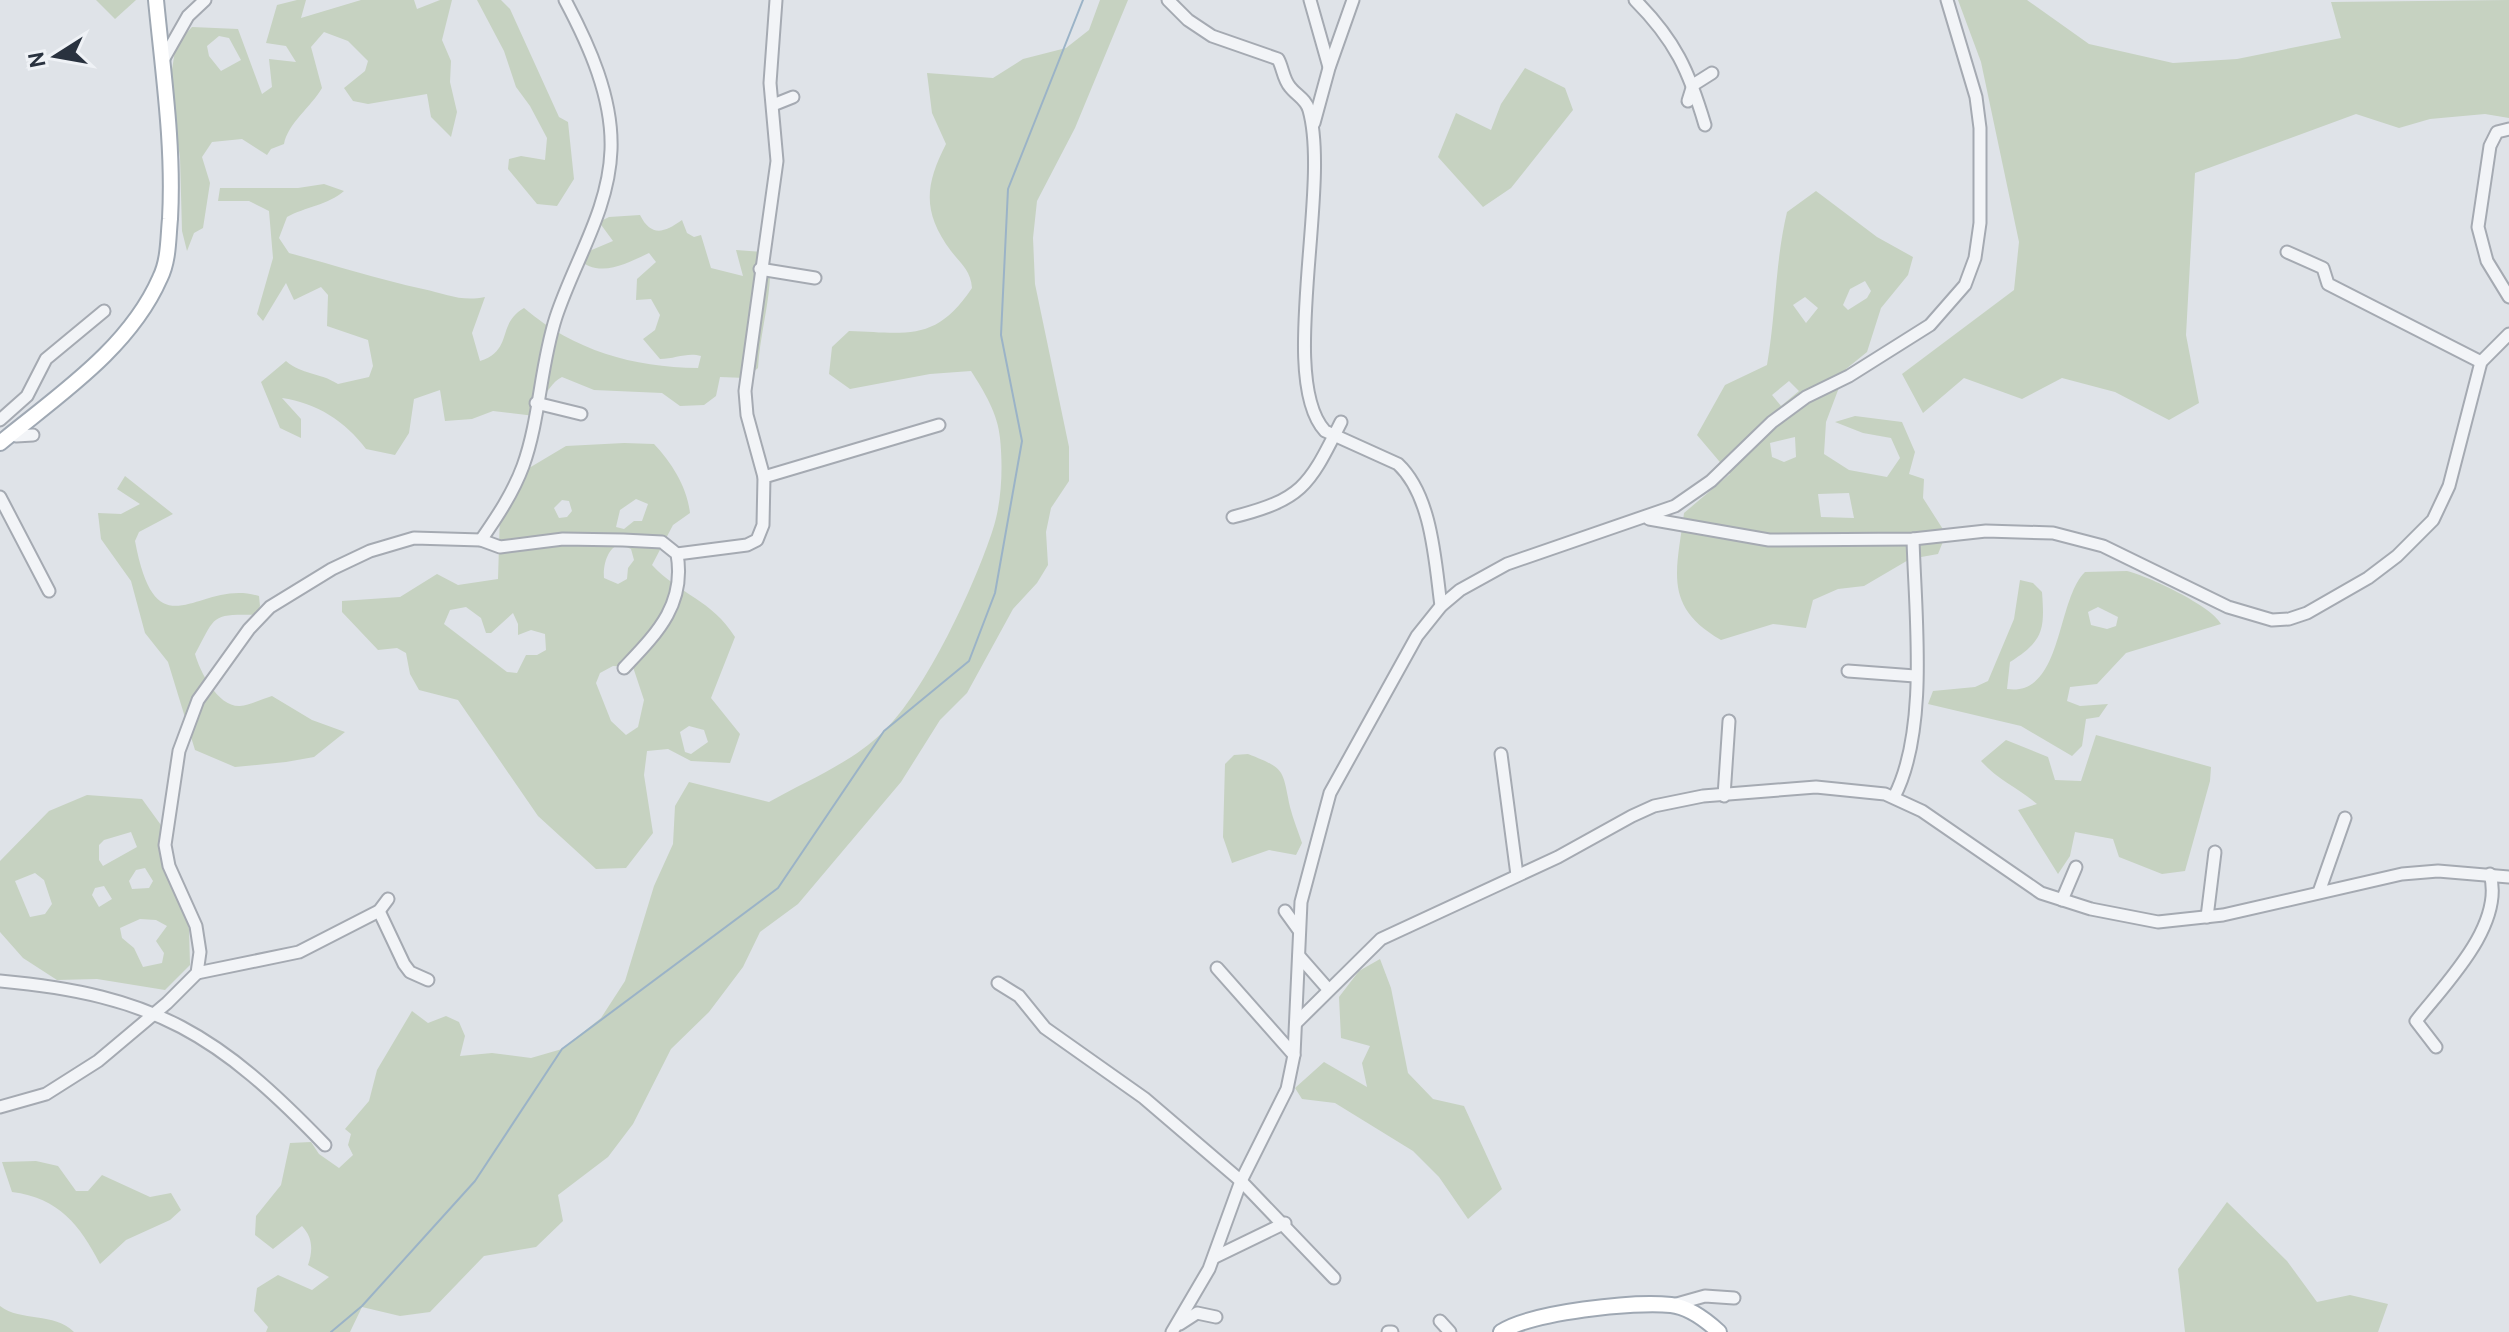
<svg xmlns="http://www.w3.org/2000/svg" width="2509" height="1332" font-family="Cabin,sans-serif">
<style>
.green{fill:#c6d2c1;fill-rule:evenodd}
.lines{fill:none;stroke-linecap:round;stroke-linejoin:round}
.stream{stroke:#9bb3c7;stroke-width:2}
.minor-casing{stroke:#a5aab2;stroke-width:15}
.major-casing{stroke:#9fa8b3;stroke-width:18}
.minor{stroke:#f2f4f7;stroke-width:11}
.major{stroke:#fff;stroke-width:14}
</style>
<rect width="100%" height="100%" fill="#dfe3e8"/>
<g class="green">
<path d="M96 0H136L115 19Z"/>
<path d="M297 0H306L301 18 361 0H414L417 9 440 0H452L442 40 451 61 450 82 457 112 451 137 431 117 427 94 368 104 353 101 344 88 365 71 368 61 348 41 324 32 311 47 322 88C311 107 288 123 284 144L271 149 267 155 242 139 212 142 202 157 210 183 203 228 194 233 187 251 182 231 180 157 169 89 176 44 192 27 238 29 262 94 272 87 269 59 296 62 286 46 266 43 277 5ZM219 36 229 38 241 60 221 71 209 56 207 46Z"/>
<path d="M477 0H501L510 9 559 117 568 122 574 179 557 206 537 204 508 169 509 159 521 156 545 160 547 138 530 106 516 87 504 51Z"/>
<path d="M1100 0H1128L1075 128 1037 201 1033 238 1035 284 1069 447V481L1051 508 1046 532 1048 565 1037 583 1013 609 967 693 940 720 901 782 798 904 760 932 743 967 709 1012 671 1049 633 1124 608 1157 558 1195 563 1221 536 1247 484 1256 430 1312 400 1316 362 1307 350 1332H266L268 1327 254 1311 257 1288 278 1275 312 1290 329 1277 308 1265C313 1250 313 1238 302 1226L273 1249 255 1235 256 1216 281 1185 290 1143 311 1142 319 1154 339 1168 353 1155 348 1145 351 1134 345 1129 369 1101 377 1070 412 1011 428 1023 446 1016 459 1022 465 1036 460 1056 492 1053 531 1058 562 1049 601 1018 625 981 654 886 673 844 675 806 689 782 769 802C808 780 851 763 883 732 926 691 975 585 993 529 1002 501 1003 467 1000 438 998 414 984 391 971 371L930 374 850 389 829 374 832 347 849 331C908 333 936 342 972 288 971 271 961 264 951 251 922 212 925 185 946 144L932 113 927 73 993 78 1023 59 1066 48 1089 30Z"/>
<path d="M1958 0H2027L2089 44 2173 63 2237 59 2341 38 2331 2 2509 0V118L2485 114 2430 119 2399 128 2356 114 2195 173 2186 335 2199 403 2169 420 2115 392 2062 378 2022 399 1964 378 1923 413 1902 374 2014 290 2019 242 1981 62Z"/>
<path d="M1525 68 1565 88 1573 110 1511 188 1483 207 1438 157 1456 113 1491 130 1501 104Z"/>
<path d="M324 184 344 191C328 205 305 207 287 217L279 238 289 253C334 265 377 279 423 289 447 294 461 302 485 297L472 333 480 361C514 350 496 324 524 308 575 351 632 367 698 368L701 356C687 352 675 359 660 359L643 339 655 330 660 315 651 299 636 300 637 279 656 262 649 253C623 265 599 279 575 257L613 241 599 222 609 217 640 215C651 237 664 233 682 220L687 233 694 237 701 235 711 268 743 276 736 250 763 252 770 260C772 297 760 331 758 368L746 378 720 377 716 396 704 405 680 406 662 393 594 390 562 377C551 382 549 393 538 400L535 416 493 411 472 419 445 421 440 390 414 399 409 433 395 455 366 449C345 421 317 403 282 398L301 419V438L280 428 261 382 286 361C302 375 319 372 338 384L369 377 373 366 368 340 327 326 328 295 321 287 294 300 286 283 263 321 257 314 273 258 269 211 249 201H218L220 188H298Z"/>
<path d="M1816 191 1877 237 1913 257 1908 275 1881 308 1867 352 1846 369 1826 422 1824 454 1849 470 1887 477 1900 458 1891 438 1863 433 1835 422 1855 416 1902 422 1915 452 1909 474 1924 479 1923 498 1946 534 1938 554 1910 559 1864 586 1838 589 1813 600 1806 628 1773 624 1721 640C1662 606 1677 570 1684 513L1730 474 1697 435 1725 385 1767 365C1776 314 1775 262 1787 212ZM1865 281 1871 291 1867 298 1848 310 1843 305 1850 289ZM1805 297 1818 308 1806 323 1793 305ZM1789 381 1799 391 1781 406 1772 395ZM1795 437 1796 457 1784 462 1772 457 1770 443ZM1849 493 1854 518 1821 517 1818 494Z"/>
<path d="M624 443 654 444C672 463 687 487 690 513L673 525 652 565C679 594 712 600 735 637L711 698 740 734 730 763 691 761 668 749 647 751 644 775 653 833 626 868 596 869 538 816 458 700 419 690 410 674 406 653 397 648 378 650 342 612V601L400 597 437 574 458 585 498 579 500 513 519 474 566 446ZM636 499 648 504 642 521H634L624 529 616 527 620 510ZM562 500 569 501 572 511 567 517 559 518 554 508ZM620 544 631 549 634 560 628 568 627 579 618 584 604 578C603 566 607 548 620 544ZM466 607 481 618 486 633H491L513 613 518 624V635L531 630 545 634 546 650 537 655H526L517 673 507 672 444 624 450 610ZM613 666 633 667 644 700 638 727 626 735 611 721 596 683 600 673ZM689 726 704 730 708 742 691 754 685 752 680 732Z"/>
<path d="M125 476 173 514 139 532 135 541C157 658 198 577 259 596L260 606 256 615C210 614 216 616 195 654 200 672 218 707 240 706 250 705 262 699 272 696L312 720 345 732 314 757 286 762 235 767 195 750 168 662 145 633 131 581 101 539 98 513 121 514 140 504 117 489Z"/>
<path d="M2127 571C2148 576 2212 606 2221 624L2126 653 2097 684 2070 687 2067 701 2080 706 2108 704 2099 717 2086 719 2082 746 2072 756 2021 726 1928 704 1933 691 1975 687 1988 681 2014 619 2020 580 2033 583 2042 592C2045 631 2043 641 2010 662L2007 689C2063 697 2056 600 2085 572ZM2098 607 2118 617 2116 626 2107 629 2091 625 2088 612Z"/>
<path d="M2096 735 2211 767 2210 781 2185 871 2162 874 2119 857 2113 839 2075 832 2070 856 2058 874 2018 810 2037 804C2017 787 1998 780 1981 761L2006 740 2048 757 2055 780 2081 781Z"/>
<path d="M1248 754C1286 769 1282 769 1290 807 1293 819 1298 831 1302 843L1296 855 1269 850 1232 863 1223 837 1225 764 1234 755Z"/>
<path d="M87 795 142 799 166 832 189 929 190 965 165 990 97 979 57 980 23 958 0 932V861L49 811ZM131 832 137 847 103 866 99 860V845L104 840ZM145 868 153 881 149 888 132 889 129 881 136 870ZM35 873 44 880 52 904 45 914 30 917 15 881ZM104 886 112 899 99 907 92 895 95 888ZM140 919 156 920 167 926 156 941 164 953 162 963 143 967 134 948 122 938 120 928Z"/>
<path d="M1380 959 1391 988 1408 1073 1433 1099 1464 1106 1502 1189 1468 1219 1439 1177 1413 1151 1335 1103 1302 1099 1295 1088 1324 1062 1367 1087 1362 1063 1370 1046 1341 1038 1339 997 1359 971Z"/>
<path d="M36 1161 58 1166 76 1191H88L102 1175 150 1197 171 1193 181 1210 170 1220 126 1240 100 1264C80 1225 59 1198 12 1192L2 1162Z"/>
<path d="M2227 1202 2287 1261 2317 1302 2350 1295 2388 1304 2378 1332H2185L2178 1269Z"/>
<path d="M0 1306C21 1322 54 1312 74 1332H0Z"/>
</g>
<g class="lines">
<path class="stream" d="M331 1332 362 1306 475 1181 562 1049 778 888 884 731 969 661 995 593 1022 441 1001 335 1008 189 1083 0"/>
<defs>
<g id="minor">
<path d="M1168 0 1188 20 1212 36 1278 59C1283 68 1283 79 1290 87 1296 95 1306 99 1309 110 1331 188 1277 379 1325 431L1398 464C1432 496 1435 561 1441 606"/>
<path d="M1310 0 1329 67"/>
<path d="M1635 0C1675 40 1689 71 1705 125"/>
<path d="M163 60 188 16 205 0"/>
<path d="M1688 101 1693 85 1712 73"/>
<path d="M773 105 793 97"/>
<path d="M1314 123 1329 68 1353 0"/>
<path d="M2509 129 2497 132 2490 146 2478 227 2487 261 2509 297"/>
<path d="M2287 252 2323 268 2328 284 2481 362"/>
<path d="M760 269 815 278"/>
<path d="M536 403 581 414"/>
<path d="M0 420 27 396 46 359 104 311"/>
<path d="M13 432 16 436 33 435"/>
<path d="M764 477 747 415 745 391 777 161 770 83 776 0"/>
<path d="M0 497 49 591"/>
<path d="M1233 517C1304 499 1309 485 1341 422"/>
<path d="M1649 519 1769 540 1913 539 1986 531 2053 533 2103 546 2228 607 2272 620 2289 619 2307 613 2368 578 2397 556 2433 520 2449 486 2481 362 2509 334"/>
<path d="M481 540C497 517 513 493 523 466 540 419 540 366 556 317 574 262 609 210 611 150 613 98 589 45 565 0"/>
<path d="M677 554 747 545 757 540 763 525 764 477 939 425"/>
<path d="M1848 671 1915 676"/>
<path d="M1501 754 1517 875"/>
<path d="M1724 796 1729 721"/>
<path d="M1894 797C1929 730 1915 614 1913 539"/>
<path d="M2319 892 2345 818"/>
<path d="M2062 900 2076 867"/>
<path d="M379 911 404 964 410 972 428 980"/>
<path d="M1285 911 1298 929"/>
<path d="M2207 917 2215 852"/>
<path d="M1299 956 1328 989"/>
<path d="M1217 968 1294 1055"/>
<path d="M197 973 299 952 379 911 388 899"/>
<path d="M0 981C156 995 219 1035 325 1145"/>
<path d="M998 983 1019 996 1045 1028 1144 1098 1241 1181 1334 1278"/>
<path d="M1296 1023 1381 939 1558 857 1632 816 1654 806 1703 796 1816 787 1885 794 1922 811 2041 893 2091 909 2158 922 2223 915 2402 874 2438 871 2509 877"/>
<path d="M2436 1047 2416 1021C2443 986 2505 926 2490 874"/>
<path d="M0 1107 46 1094 98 1061 167 1003 197 973 200 952 196 926 169 866 165 845 179 751 198 700 249 629 270 607 332 569 370 551 414 538 481 540 500 547 563 539 623 540 662 542 677 554C686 605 656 634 624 668"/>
<path d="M1215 1257 1285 1223"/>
<path d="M1673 1305 1705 1296 1734 1298"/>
<path d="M1440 1321 1450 1332"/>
<path d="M1180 1324 1197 1313 1216 1317"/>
<path d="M1172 1332 1209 1269 1241 1181 1287 1089 1294 1055 1301 902 1330 793 1417 636 1441 606 1460 590 1507 564 1675 506 1711 481 1772 422 1806 397 1849 376 1930 325 1965 285 1975 258 1980 223V128L1976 97 1947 0"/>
<path d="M1388 1332H1392"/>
</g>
<g id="major">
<path d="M0 443C57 396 129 349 160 278 169 260 168 238 170 219 174 145 163 73 156 0"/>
<path d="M1501 1332C1532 1312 1634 1301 1671 1305 1689 1307 1706 1320 1719 1332"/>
</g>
</defs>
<use href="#minor" class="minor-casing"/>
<use href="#major" class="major-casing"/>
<use href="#minor" class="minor"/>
<use href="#major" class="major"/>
</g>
<g transform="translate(56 56) rotate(259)" stroke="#eff2f6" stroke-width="6" paint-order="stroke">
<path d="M0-6L14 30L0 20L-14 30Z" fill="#29323f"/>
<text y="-12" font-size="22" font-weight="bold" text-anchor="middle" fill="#29323f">N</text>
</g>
</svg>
